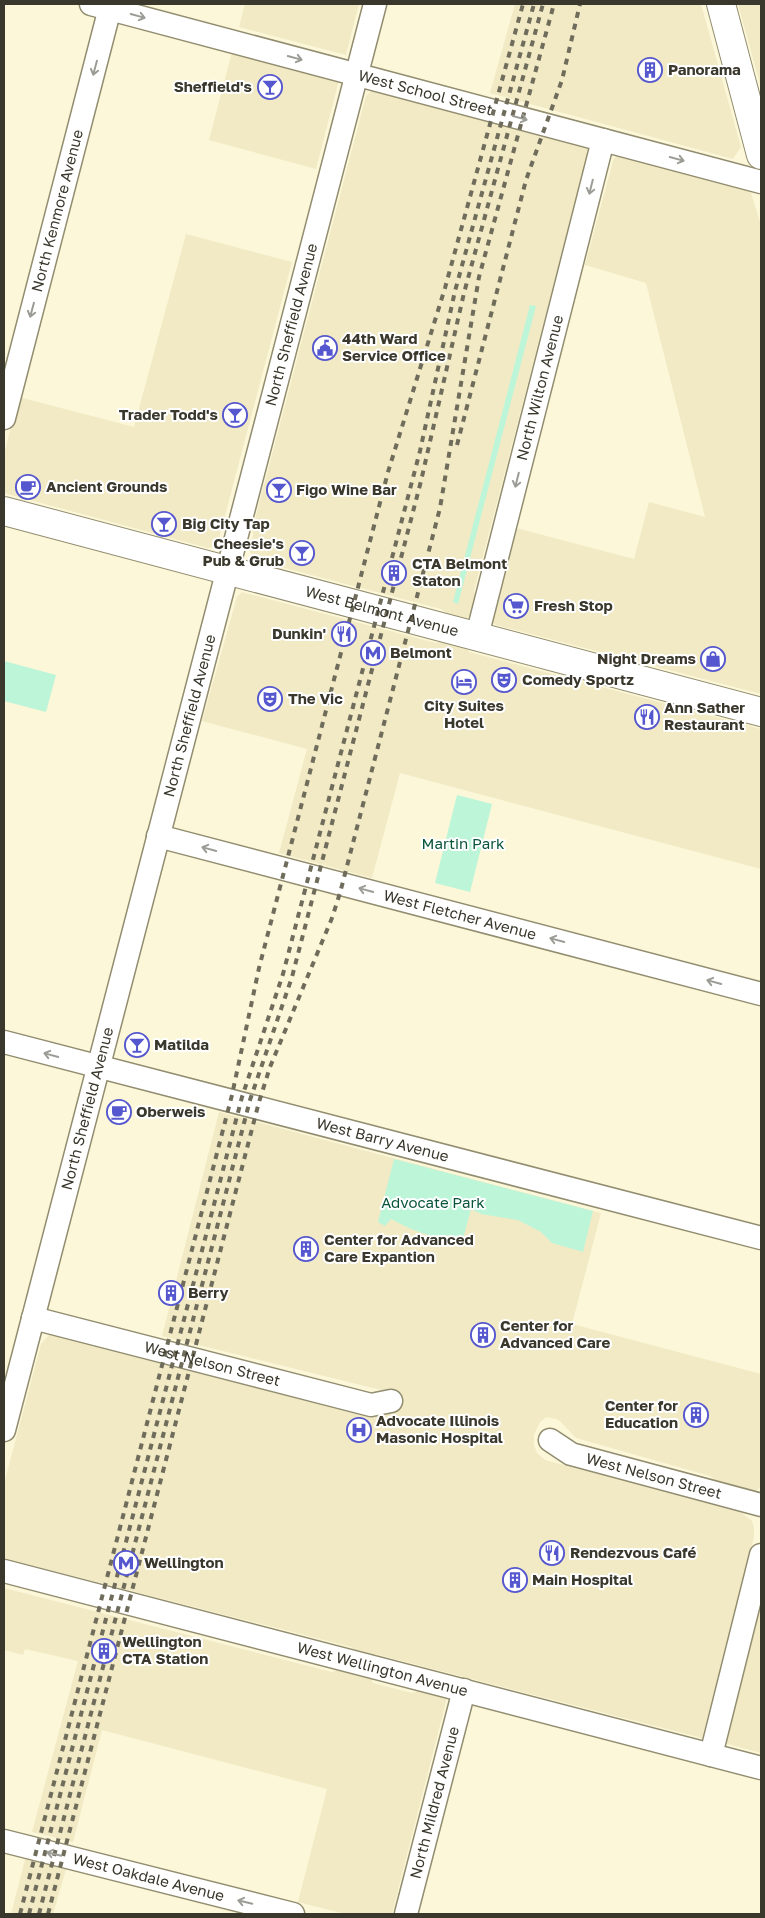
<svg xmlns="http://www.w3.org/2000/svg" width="765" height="1918" font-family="'Golos Text',sans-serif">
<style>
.built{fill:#f1eac5}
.green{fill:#bdf5d8}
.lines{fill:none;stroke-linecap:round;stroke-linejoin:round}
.minor-casing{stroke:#928d70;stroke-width:25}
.major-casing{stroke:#928d70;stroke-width:30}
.minor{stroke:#fff;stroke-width:22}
.major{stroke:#fff;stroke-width:28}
.rail{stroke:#6f6c5b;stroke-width:4;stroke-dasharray:6 6;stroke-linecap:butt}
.oneway{stroke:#9c9c96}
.labels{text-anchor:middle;stroke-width:4;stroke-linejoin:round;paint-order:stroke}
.poi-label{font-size:15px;font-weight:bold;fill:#3a382c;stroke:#fff;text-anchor:start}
.street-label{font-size:15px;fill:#3a382c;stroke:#fff}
.park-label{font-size:15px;fill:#09563b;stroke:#fff}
</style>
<rect width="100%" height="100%" fill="#fcf7d8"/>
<g class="built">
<path d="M245 4H359L346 55 239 27Z"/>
<path d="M515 4H701L741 147 733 159 490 93Z"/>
<path d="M738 4H761V88Z"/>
<path d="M232 52 339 80 316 169 209 140Z"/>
<path d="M372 90 589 147 474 591 477 600 472 615 463 620 449 615 441 609 258 561 254 559 250 552 253 536V527L366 96Z"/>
<path d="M621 155 750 190 761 225V694L496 625 492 622 516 528 634 559 649 502 705 517 646 283 585 265 613 161 614 158Z"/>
<path d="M186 234 292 262 218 542 213 547 208 548 4 493V454L19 397 134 427Z"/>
<path d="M242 592 436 643 443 640 465 646 469 652 761 729V869L400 773 372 878 279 853 307 749 202 721 237 597Z"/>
<path d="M219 1112 601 1213 572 1324 761 1374V1487L751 1494 722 1486 710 1476 576 1438 560 1421 556 1419 547 1417 540 1422 534 1435V1445L537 1453 545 1460 742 1513 752 1521 754 1528V1537L702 1738 375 1654 370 1657 356 1653 351 1647 4 1558V1484L41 1344 49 1335 372 1418 388 1413 393 1393 162 1336Z"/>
<path d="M4 1588 332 1672 338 1670 371 1678 373 1683 412 1693 418 1691 447 1698 392 1914H345L298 1902 327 1789 102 1730 73 1842 32 1832 78 1661 25 1649 23 1655 4 1650Z"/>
<path d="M761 1600V1753L724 1743Z"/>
<path d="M26 1856 67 1866 53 1914H11Z"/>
</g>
<g class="green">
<path d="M530 305 536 306 458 604 453 602Z"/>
<path d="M4 661 56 675 46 712 4 701Z"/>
<path d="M457 795 492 804 470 892 435 883Z"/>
<path d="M394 1159 593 1211 583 1252 552 1243 541 1232 518 1220 481 1214 471 1209 463 1239 447 1235 445 1239C425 1235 409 1229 391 1219L385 1226 378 1222Z"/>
</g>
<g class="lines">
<defs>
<g id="minor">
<path id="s1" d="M91 4 761 182"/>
<path id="s2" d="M4 418 111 4"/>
<path id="s3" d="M477 636 603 140"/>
<path id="s4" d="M158 836 761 994"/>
<path id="s5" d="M4 1042 761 1238"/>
<path id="s6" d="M33 1318 371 1405 391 1401"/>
<path id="s7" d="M4 1430 375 4"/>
<path id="s8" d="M550 1440 571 1454 761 1505"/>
<path id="s9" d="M4 1571 761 1768"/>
<path d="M711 1755 761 1555"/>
<path id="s10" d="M4 1841 293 1914"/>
<path id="s11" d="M406 1914 464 1690"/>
</g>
<g id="major">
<path d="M721 4 761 155"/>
<path id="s12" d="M4 511 761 712"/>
</g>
</defs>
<use href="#minor" class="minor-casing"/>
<use href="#major" class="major-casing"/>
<use href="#minor" class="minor"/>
<use href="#major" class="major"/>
<g class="rail">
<path d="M457 445 526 180 562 80 580 4"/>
<path d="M20 1914 232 1095 259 968 388 472 445 288 523 4"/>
<path d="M29 1914 242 1097 283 974 420 451 455 291 534 4"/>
<path d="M39 1914 250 1100 292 977 421 481 464 293 543 4"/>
<path d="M48 1914 259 1102 270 1067 332 918 340 893 440 508 479 277 554 4"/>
</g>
</g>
<defs><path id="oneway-shaft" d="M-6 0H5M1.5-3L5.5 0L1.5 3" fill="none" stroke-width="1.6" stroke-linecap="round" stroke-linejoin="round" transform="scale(1.25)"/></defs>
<g class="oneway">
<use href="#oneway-shaft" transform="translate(138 16) rotate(15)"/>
<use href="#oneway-shaft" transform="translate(295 58) rotate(15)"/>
<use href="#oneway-shaft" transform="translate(95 68) rotate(105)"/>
<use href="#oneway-shaft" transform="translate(520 118) rotate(15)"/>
<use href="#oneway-shaft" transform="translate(677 159) rotate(15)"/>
<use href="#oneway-shaft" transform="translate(591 187) rotate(104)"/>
<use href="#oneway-shaft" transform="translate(32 310) rotate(105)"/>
<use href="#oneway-shaft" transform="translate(517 480) rotate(104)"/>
<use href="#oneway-shaft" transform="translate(209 849) rotate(-165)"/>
<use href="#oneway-shaft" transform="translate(366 890) rotate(-165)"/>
<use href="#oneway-shaft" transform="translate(557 940) rotate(-165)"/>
<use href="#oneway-shaft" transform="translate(714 982) rotate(-165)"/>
<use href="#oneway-shaft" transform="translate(51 1055) rotate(-165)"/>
<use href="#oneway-shaft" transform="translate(54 1854) rotate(-166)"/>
<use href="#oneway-shaft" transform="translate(245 1902) rotate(-166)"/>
</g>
<defs>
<symbol id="building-ring" viewBox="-11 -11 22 22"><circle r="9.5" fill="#fff" stroke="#5557ce" stroke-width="1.5"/><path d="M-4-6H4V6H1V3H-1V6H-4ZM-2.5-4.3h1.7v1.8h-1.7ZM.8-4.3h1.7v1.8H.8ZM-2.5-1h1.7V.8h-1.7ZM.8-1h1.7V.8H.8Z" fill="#5557ce"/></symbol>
<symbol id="bar-ring" viewBox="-11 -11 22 22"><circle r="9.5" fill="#fff" stroke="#5557ce" stroke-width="1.5"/><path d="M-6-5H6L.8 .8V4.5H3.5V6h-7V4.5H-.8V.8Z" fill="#5557ce"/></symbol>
<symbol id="civic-ring" viewBox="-11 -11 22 22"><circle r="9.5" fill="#fff" stroke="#5557ce" stroke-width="1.5"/><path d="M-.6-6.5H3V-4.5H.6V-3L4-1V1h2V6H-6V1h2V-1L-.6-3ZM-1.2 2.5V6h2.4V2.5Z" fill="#5557ce"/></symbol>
<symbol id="cafe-ring" viewBox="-11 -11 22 22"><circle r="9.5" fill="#fff" stroke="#5557ce" stroke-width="1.5"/><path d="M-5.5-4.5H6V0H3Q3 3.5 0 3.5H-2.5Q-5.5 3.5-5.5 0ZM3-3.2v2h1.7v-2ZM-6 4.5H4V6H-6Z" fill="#5557ce"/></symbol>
<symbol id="supermarket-ring" viewBox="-11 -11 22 22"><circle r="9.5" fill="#fff" stroke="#5557ce" stroke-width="1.5"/><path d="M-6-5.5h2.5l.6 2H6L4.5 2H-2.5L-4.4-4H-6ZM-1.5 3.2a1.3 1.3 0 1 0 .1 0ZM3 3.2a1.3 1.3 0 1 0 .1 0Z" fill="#5557ce"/></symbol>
<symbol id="restaurant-ring" viewBox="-11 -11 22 22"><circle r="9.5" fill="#fff" stroke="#5557ce" stroke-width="1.5"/><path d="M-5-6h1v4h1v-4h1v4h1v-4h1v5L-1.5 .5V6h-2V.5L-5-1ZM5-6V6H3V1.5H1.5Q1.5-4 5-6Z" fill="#5557ce"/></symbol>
<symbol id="metro-ring" viewBox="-11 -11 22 22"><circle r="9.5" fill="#fff" stroke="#5557ce" stroke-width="1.5"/><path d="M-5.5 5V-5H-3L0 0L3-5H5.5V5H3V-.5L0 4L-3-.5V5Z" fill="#5557ce"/></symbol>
<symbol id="shop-ring" viewBox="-11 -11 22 22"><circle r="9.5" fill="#fff" stroke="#5557ce" stroke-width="1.5"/><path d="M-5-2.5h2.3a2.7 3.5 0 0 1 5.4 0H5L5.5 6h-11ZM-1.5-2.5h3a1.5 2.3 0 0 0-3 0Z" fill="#5557ce"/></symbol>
<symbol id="theatre-ring" viewBox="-11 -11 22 22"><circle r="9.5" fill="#fff" stroke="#5557ce" stroke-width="1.5"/><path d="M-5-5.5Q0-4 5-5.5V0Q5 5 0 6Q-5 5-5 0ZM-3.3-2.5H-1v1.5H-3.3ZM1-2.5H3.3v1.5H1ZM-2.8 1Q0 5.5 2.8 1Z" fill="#5557ce"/></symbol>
<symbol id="hotel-ring" viewBox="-11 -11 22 22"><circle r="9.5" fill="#fff" stroke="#5557ce" stroke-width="1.5"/><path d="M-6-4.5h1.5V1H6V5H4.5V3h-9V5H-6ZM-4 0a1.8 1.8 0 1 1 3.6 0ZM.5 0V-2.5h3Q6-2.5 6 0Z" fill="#5557ce"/></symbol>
<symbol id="hospital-ring" viewBox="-11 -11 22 22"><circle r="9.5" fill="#fff" stroke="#5557ce" stroke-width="1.5"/><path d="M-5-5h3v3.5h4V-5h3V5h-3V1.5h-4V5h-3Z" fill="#5557ce"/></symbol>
</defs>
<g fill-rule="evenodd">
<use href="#building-ring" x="636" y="56" width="28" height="28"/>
<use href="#bar-ring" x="256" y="73" width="28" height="28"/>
<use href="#civic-ring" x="311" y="334" width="28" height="28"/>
<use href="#bar-ring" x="221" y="401" width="28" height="28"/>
<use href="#cafe-ring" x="14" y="473" width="28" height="28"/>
<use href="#bar-ring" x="265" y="476" width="28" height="28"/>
<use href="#bar-ring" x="150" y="510" width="28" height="28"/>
<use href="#bar-ring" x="288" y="539" width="28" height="28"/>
<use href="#building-ring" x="380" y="559" width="28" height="28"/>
<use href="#supermarket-ring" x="502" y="592" width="28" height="28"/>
<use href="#restaurant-ring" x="330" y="620" width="28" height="28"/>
<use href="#metro-ring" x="359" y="639" width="28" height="28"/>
<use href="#shop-ring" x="699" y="645" width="28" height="28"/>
<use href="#theatre-ring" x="490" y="666" width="28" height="28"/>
<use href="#hotel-ring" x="450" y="668" width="28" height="28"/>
<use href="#theatre-ring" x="256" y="685" width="28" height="28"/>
<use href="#restaurant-ring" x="633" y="703" width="28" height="28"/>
<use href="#bar-ring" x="123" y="1031" width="28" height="28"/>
<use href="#cafe-ring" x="105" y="1098" width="28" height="28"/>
<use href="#building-ring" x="292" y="1235" width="28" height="28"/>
<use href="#building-ring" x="157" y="1279" width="28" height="28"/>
<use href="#building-ring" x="469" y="1321" width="28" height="28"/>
<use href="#building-ring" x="682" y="1401" width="28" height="28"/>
<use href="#hospital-ring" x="345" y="1416" width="28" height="28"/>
<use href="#restaurant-ring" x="538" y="1539" width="28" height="28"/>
<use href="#metro-ring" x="112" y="1549" width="28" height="28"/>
<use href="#building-ring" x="501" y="1566" width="28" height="28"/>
<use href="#building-ring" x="90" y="1637" width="28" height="28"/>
</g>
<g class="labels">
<g class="poi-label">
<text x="668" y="75">Panorama</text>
<text x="252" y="92" text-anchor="end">Sheffield's</text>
<text x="342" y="344">44th Ward<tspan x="342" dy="17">Service Office</tspan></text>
<text x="218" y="420" text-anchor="end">Trader Todd's</text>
<text x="46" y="492">Ancient Grounds</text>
<text x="296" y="495">Figo Wine Bar</text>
<text x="182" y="529">Big City Tap</text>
<text x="284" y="549" text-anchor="end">Cheesie's<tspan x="284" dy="17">Pub &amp; Grub</tspan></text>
<text x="412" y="569">CTA Belmont<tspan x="412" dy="17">Staton</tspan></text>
<text x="534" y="611">Fresh Stop</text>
<text x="326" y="639" text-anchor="end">Dunkin'</text>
<text x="390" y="658">Belmont</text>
<text x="696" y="664" text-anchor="end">Night Dreams</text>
<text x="522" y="685">Comedy Sportz</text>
<text x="288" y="704">The Vic</text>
<text x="464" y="711" text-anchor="middle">City Suites<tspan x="464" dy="17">Hotel</tspan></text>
<text x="664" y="713">Ann Sather<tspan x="664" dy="17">Restaurant</tspan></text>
<text x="154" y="1050">Matilda</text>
<text x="136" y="1117">Oberweis</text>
<text x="324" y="1245">Center for Advanced<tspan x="324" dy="17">Care Expantion</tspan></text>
<text x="188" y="1298">Berry</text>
<text x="500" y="1331">Center for<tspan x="500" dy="17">Advanced Care</tspan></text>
<text x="678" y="1411" text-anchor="end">Center for<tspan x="678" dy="17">Education</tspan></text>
<text x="376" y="1426">Advocate Illinois<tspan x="376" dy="17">Masonic Hospital</tspan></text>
<text x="570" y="1558">Rendezvous Café</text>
<text x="144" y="1568">Wellington</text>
<text x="532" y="1585">Main Hospital</text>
<text x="122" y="1647">Wellington<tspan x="122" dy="17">CTA Station</tspan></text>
</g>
<g class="street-label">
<text dy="5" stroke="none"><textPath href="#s1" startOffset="346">West School Street</textPath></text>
<text dy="5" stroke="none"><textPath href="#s2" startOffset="214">North Kenmore Avenue</textPath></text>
<text dy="5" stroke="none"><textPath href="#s7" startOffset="1142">North Sheffield Avenue</textPath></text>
<text dy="5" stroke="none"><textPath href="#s3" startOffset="256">North Wilton Avenue</textPath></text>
<text dy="5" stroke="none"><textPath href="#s12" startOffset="391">West Belmont Avenue</textPath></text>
<text dy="5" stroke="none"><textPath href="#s7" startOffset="738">North Sheffield Avenue</textPath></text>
<text dy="5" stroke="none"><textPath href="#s4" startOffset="312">West Fletcher Avenue</textPath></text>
<text dy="5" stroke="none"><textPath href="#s7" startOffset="332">North Sheffield Avenue</textPath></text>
<text dy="5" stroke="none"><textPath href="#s5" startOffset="391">West Barry Avenue</textPath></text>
<text dy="5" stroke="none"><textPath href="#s6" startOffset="185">West Nelson Street</textPath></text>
<text dy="5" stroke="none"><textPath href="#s8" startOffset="111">West Nelson Street</textPath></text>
<text dy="5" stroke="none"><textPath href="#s9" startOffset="391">West Wellington Avenue</textPath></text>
<text dy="5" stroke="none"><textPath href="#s11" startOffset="115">North Mildred Avenue</textPath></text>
<text dy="5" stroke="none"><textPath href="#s10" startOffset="149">West Oakdale Avenue</textPath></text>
</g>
<g class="park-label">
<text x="463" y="849">Martin Park</text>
<text x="433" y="1208">Advocate Park</text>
</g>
</g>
<rect width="765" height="1918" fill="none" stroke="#3a382c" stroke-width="10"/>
</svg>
